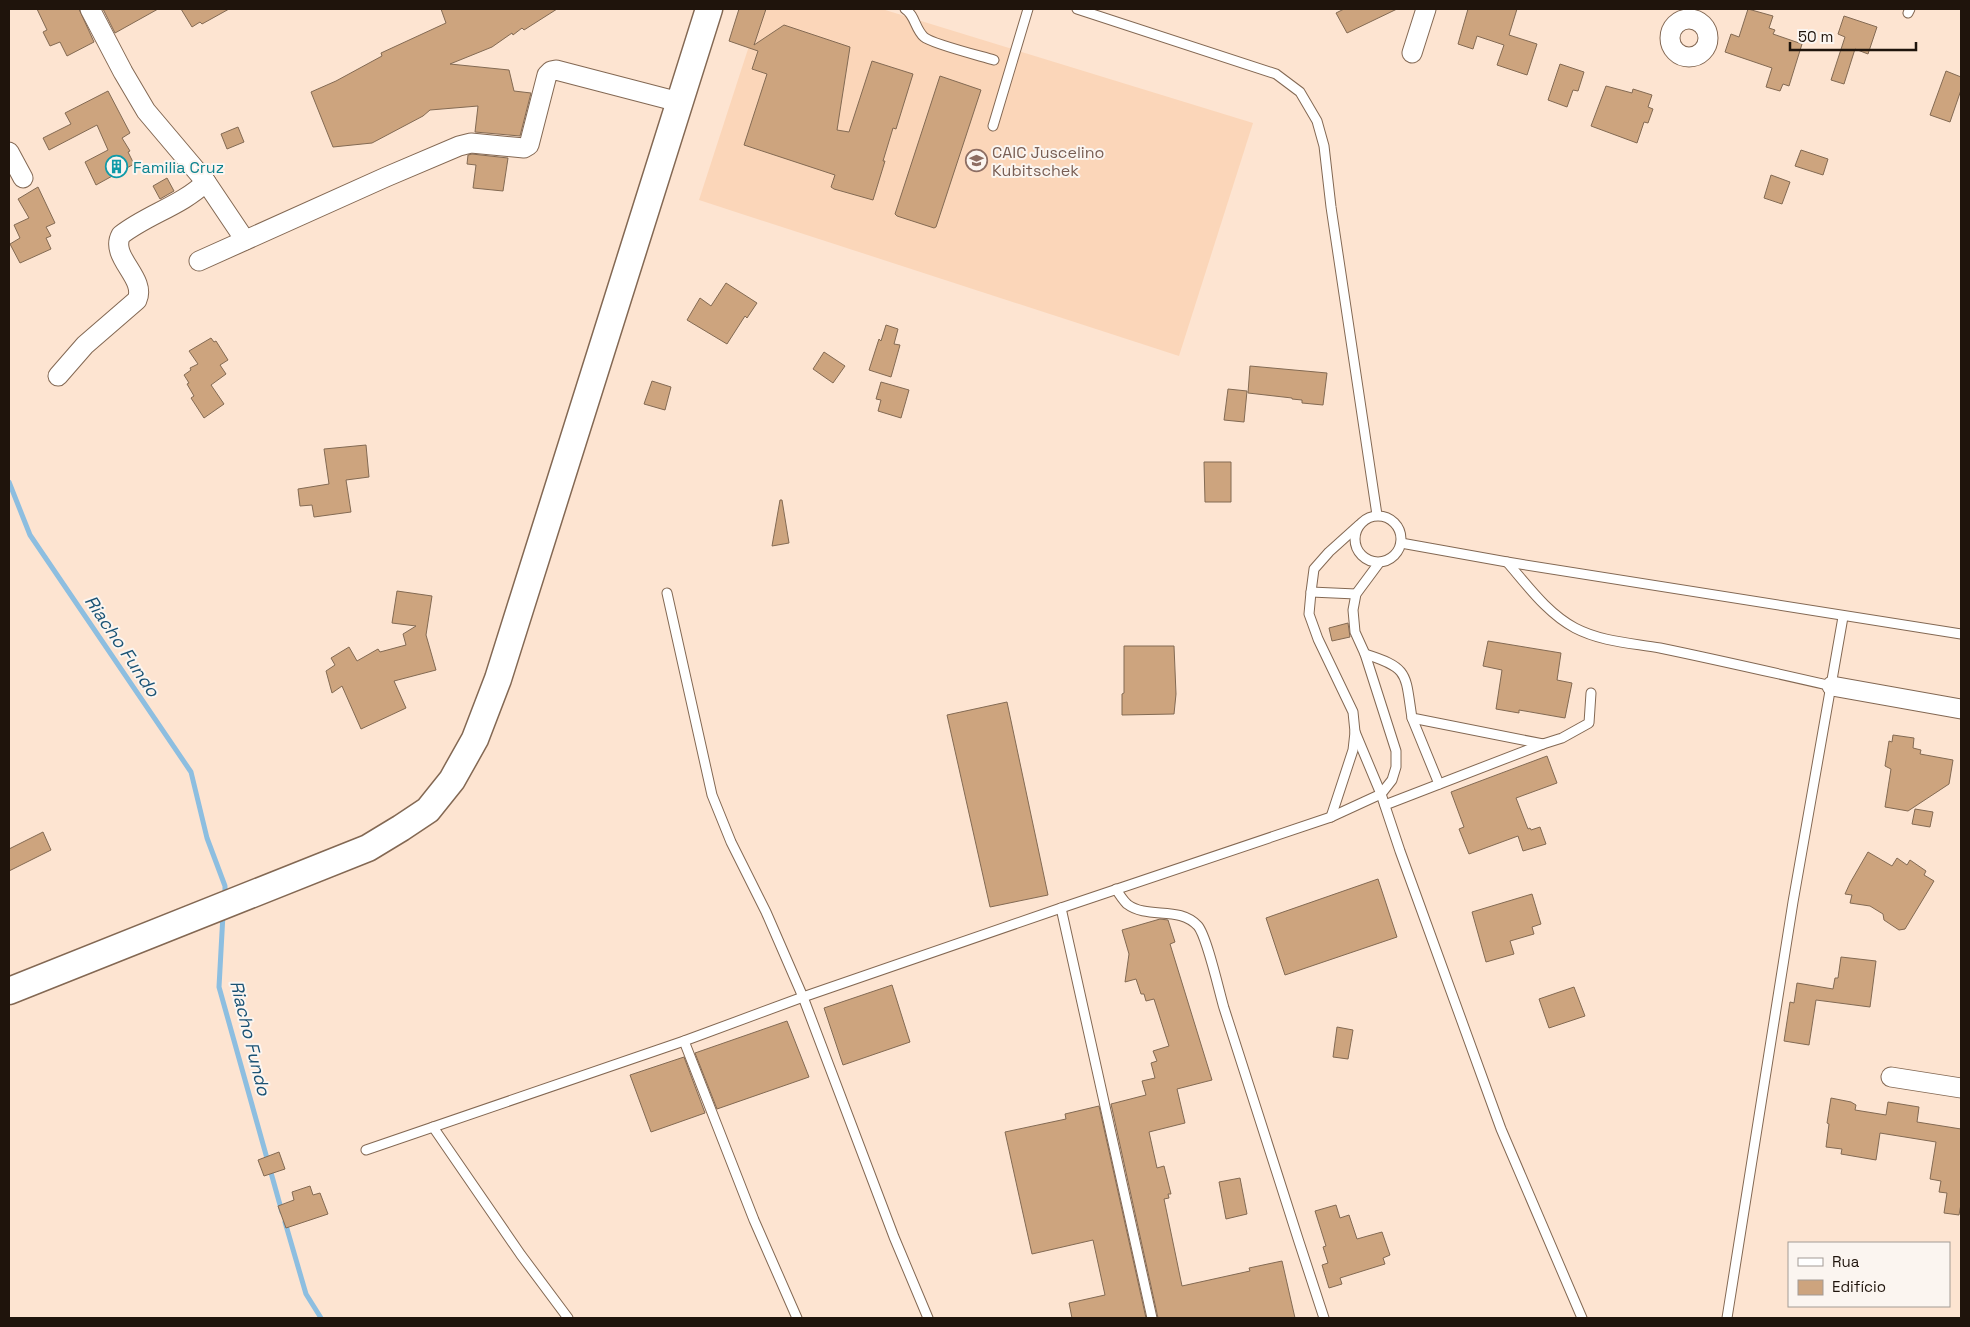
<svg xmlns="http://www.w3.org/2000/svg" width="1970" height="1327" font-family="'Space Grotesk',sans-serif">
<style>
.built{fill:#fbd6b9}
.lines{fill:none;stroke-linecap:round;stroke-linejoin:round}
.stream{stroke:#8dbee0;stroke-width:5}
.building{fill:#cda47e;stroke:#836a53}
.lane-casing{stroke:#836853;stroke-width:11}
.street-casing{stroke:#836853;stroke-width:21}
.secondary-casing{stroke:#836853;stroke-width:29}
.lane{stroke:#fff;stroke-width:9}
.street{stroke:#fff;stroke-width:19}
.secondary{stroke:#fff;stroke-width:26}
.labels{text-anchor:middle;stroke-width:4;stroke-linejoin:round;paint-order:stroke}
.education-label{font-size:16px;fill:#785e54;stroke:#fbf5f0;text-anchor:start}
.culture-label{font-size:16px;fill:#0d838f;stroke:#fbf5f0;text-anchor:start}
.water-label{font-size:18px;font-style:italic;fill:#1a5274;stroke:#fbf5f0}
</style>
<rect width="100%" height="100%" fill="#fde4d1"/>
<path class="built" d="M761 9H882L1253 123 1179 356 699 200Z"/>
<g class="lines">
<g class="stream">
<path d="M9 482 30 535 191 772 207 838 225 886V896"/>
<path d="M223 914 219 987 282 1212"/>
<path d="M285 1222 306 1294 321 1318"/>
</g>
</g>
<g class="building">
<path d="M37 9H79L94 42 67 56 60 42 50 46 43 32 47 30Z"/>
<path d="M103 9H158L115 33Z"/>
<path d="M181 9H229L202 24 200 22 192 27Z"/>
<path d="M441 9H557L524 30 522 28 513 35 512 33 492 47 450 64 509 70 514 91 531 93 520 136 475 132 478 106 430 110 423 116 372 143 333 147 311 92 336 81 382 56 381 53 446 23Z"/>
<path d="M739 9H766L754 45 784 25 850 47 837 130 849 132 872 61 913 74 896 129 893 128 883 161H885L873 200 834 189 831 187 835 175 744 145 767 74 752 69 758 51 729 41Z"/>
<path d="M1344 9H1397L1347 33 1336 13Z"/>
<path d="M1468 9H1517L1509 35 1537 44 1527 75 1497 65 1504 45 1477 36 1473 49 1458 44Z"/>
<path d="M1748 9 1773 16 1769 28 1775 30 1773 34 1802 44 1789 86 1783 84 1780 91 1766 87 1772 68 1725 52 1731 34 1739 37Z"/>
<path d="M1844 16 1877 27 1868 54 1855 49 1844 84 1831 80 1845 37 1838 34Z"/>
<path d="M1560 64 1584 72 1578 91 1573 90 1567 107 1548 100Z"/>
<path d="M1946 71 1961 77V90L1950 122 1930 115Z"/>
<path d="M940 76 981 90 936 227 934 228 897 216 895 214Z"/>
<path d="M1606 86 1632 93 1633 89 1652 95 1648 107 1653 109 1648 123 1644 122 1637 143 1591 126Z"/>
<path d="M108 91 130 133 122 138 130 151 128 152 134 164 96 185 85 162 108 150 97 125 49 150 43 138 71 124 65 113Z"/>
<path d="M238 127 244 142 227 149 221 134Z"/>
<path d="M1801 150 1828 159 1823 175 1795 166Z"/>
<path d="M472 154 508 158 503 191 473 188 476 165 467 164 468 155Z"/>
<path d="M1771 175 1790 182 1782 204 1764 198Z"/>
<path d="M167 178 174 191 160 199 153 186Z"/>
<path d="M38 187 55 223 46 227 51 236 46 238 51 249 20 263 10 244 20 238 14 225 29 218 18 199Z"/>
<path d="M726 283 757 303 747 318 745 316 727 344 687 320 700 298 711 306Z"/>
<path d="M886 325 898 329 894 344 900 345 891 377 869 370 879 339 881 341Z"/>
<path d="M211 338 214 342 216 341 228 360 220 365 226 374 211 385 224 404 204 418 191 398 194 396 187 384 189 383 184 375 191 370 190 368 198 364 189 351Z"/>
<path d="M824 352 845 366 833 383 813 369Z"/>
<path d="M1250 366 1327 373 1323 405 1302 403V400L1292 399V398L1248 393Z"/>
<path d="M652 381 671 387 665 410 644 404Z"/>
<path d="M881 382 909 390 901 418 878 411 881 400 876 399Z"/>
<path d="M1228 389 1247 391 1244 422 1224 420Z"/>
<path d="M366 445 369 477 346 480 351 512 314 517 312 505 300 506 298 489 329 484 324 449Z"/>
<path d="M1204 462H1231V502H1205Z"/>
<path d="M780 500H782L789 543 772 546Z"/>
<path d="M397 591 432 596 426 635 436 670 394 681 406 708 361 729 342 686 332 693 326 671 335 665 331 658 349 647 357 661 378 649 380 652 406 645 403 634 416 626 392 623Z"/>
<path d="M1348 623 1350 637 1332 641 1329 628Z"/>
<path d="M1488 641 1561 653 1557 680 1572 683 1565 718 1519 710V713L1496 709 1502 670 1483 666Z"/>
<path d="M1124 646H1174L1176 694 1174 714 1122 715V694L1124 693Z"/>
<path d="M1007 702 1048 895 990 907 947 715Z"/>
<path d="M1893 735 1914 738 1913 748 1921 750 1920 754 1953 760 1949 784 1908 811 1885 807 1891 769 1885 766 1889 741 1892 742Z"/>
<path d="M1547 756 1557 783 1516 798 1528 829 1530 828 1531 830 1540 827 1546 844 1523 851 1518 836 1469 854 1459 829 1464 827 1451 792Z"/>
<path d="M1915 809 1933 812 1930 827 1912 824Z"/>
<path d="M43 832 51 850 9 871V849Z"/>
<path d="M1868 852 1892 866 1897 858 1907 865 1910 860 1926 871 1924 875 1934 881 1905 929 1899 930 1884 920 1883 914 1870 906 1850 903 1852 895 1845 894 1850 883Z"/>
<path d="M1378 879 1397 937 1285 975 1266 918Z"/>
<path d="M1532 894 1541 924 1532 927 1534 934 1510 941 1514 954 1486 962 1472 912Z"/>
<path d="M1160 919 1168 920 1175 942 1170 944 1212 1080 1177 1089 1185 1123 1149 1132 1157 1168 1164 1166 1171 1194H1168L1169 1198 1164 1199 1182 1286 1250 1271 1249 1268 1282 1261 1295 1318H1158L1111 1104 1146 1095 1142 1081 1155 1078 1151 1063 1157 1061 1153 1051 1169 1046 1154 999 1146 1001 1144 994H1141L1136 979 1125 982 1129 954 1122 930Z"/>
<path d="M1841 957 1876 961 1870 1007 1816 1000 1809 1045 1784 1041 1790 1002 1794 1003 1797 983 1833 989 1835 978H1838Z"/>
<path d="M892 985 910 1042 843 1065 824 1008Z"/>
<path d="M1574 987 1585 1016 1549 1028 1539 999Z"/>
<path d="M787 1021 809 1077 717 1109 695 1053Z"/>
<path d="M1337 1027 1353 1030 1348 1059 1333 1057Z"/>
<path d="M684 1057 705 1113 651 1132 630 1075Z"/>
<path d="M1831 1098 1851 1102 1856 1105 1855 1110 1886 1115 1888 1102 1919 1107 1917 1122 1961 1129V1204L1959 1215 1944 1213 1947 1193 1939 1192 1941 1181 1930 1179 1936 1142 1880 1133 1876 1160 1841 1154 1842 1149 1826 1147 1829 1124 1827 1123Z"/>
<path d="M1099 1106 1146 1318H1072L1069 1303 1105 1295 1093 1240 1032 1254 1018 1191 1005 1132 1066 1119 1065 1114Z"/>
<path d="M279 1152 285 1169 264 1176 258 1160Z"/>
<path d="M1240 1178 1247 1214 1226 1219 1219 1182Z"/>
<path d="M310 1186 313 1195 320 1193 328 1214 286 1228 278 1206 294 1200 292 1192Z"/>
<path d="M1336 1205 1340 1218 1349 1215 1357 1239 1382 1232 1390 1255 1383 1258 1385 1264 1340 1278 1342 1284 1329 1288 1322 1265 1328 1263 1323 1247 1326 1246 1315 1211Z"/>
</g>
<g class="lines">
<defs>
<g id="lane">
<path d="M905 9C915 15 915 29 924 37 932 44 981 56 994 60"/>
<path d="M1077 9 1276 74 1300 92 1317 121 1324 146 1331 207 1377 515"/>
<path d="M1908 13 1910 9"/>
<path d="M993 126 1028 9"/>
<circle cx="1378" cy="539" r="23"/>
<path d="M1401 543 1507 562 1961 634"/>
<path d="M1507 562C1528 586 1547 613 1575 628 1602 642 1632 643 1660 648 1718 660 1775 673 1832 686"/>
<path d="M1311 592 1356 594"/>
<path d="M667 593 712 795 731 842 766 912 803 997 894 1237 928 1318"/>
<path d="M1365 654C1410 668 1405 674 1412 718L1543 744 1562 738 1589 723 1591 693"/>
<path d="M1412 718 1439 784"/>
<path d="M1355 732 1381 794 1400 851 1501 1129 1582 1318"/>
<path d="M1385 805 1543 744"/>
<path d="M1331 817 1353 750 1355 732 1353 712 1318 639 1309 614 1311 592 1314 569 1329 552 1359 525"/>
<path d="M1116 889C1119 894 1123 900 1127 904 1148 920 1179 905 1198 926 1207 937 1219 991 1224 1008 1257 1112 1290 1215 1324 1318"/>
<path d="M1061 908 1152 1318"/>
<path d="M684 1041 754 1220 797 1318"/>
<path d="M433 1127 521 1255 568 1318"/>
<path d="M366 1150 684 1041 803 997 1061 908 1331 817 1381 794 1392 780 1396 767V751L1365 654 1355 632 1353 610 1356 594 1379 563"/>
<path d="M1727 1318 1793 902 1843 617"/>
</g>
<g id="street">
<path d="M90 9 123 72 146 111 206 182 245 240"/>
<circle cx="1689" cy="38" r="19"/>
<path d="M1412 53 1426 9"/>
<path d="M9 152 23 178"/>
<path d="M199 261 386 177 459 146 471 143 524 148 529 145 547 75 551 71 556 70 679 102"/>
<path d="M58 376 85 345 137 300C147 278 109 257 121 235 148 214 181 206 206 182"/>
<path d="M1832 686 1961 709"/>
<path d="M1891 1077 1961 1088"/>
</g>
<path id="secondary" d="M9 991 368 848 401 828 428 810 452 780 475 739 498 679 709 9"/>
</defs>
<use href="#lane" class="lane-casing"/>
<use href="#street" class="street-casing"/>
<use href="#secondary" class="secondary-casing"/>
<use href="#lane" class="lane"/>
<use href="#street" class="street"/>
<use href="#secondary" class="secondary"/>
</g>
<defs>
<symbol id="school-ring" viewBox="-11 -11 22 22"><circle r="9.5" fill="#fbf5f0" stroke="#8d6e63" stroke-width="1.5"/><path d="M0-5L7-2L0 1L-7-2ZM-4 1L0 2.5L4 1V4Q0 6-4 4Z" fill="#8d6e63"/></symbol>
<symbol id="building-ring" viewBox="-11 -11 22 22"><circle r="9.5" fill="#fbf5f0" stroke="#0f9aa8" stroke-width="1.5"/><path d="M-4-6H4V6H1V3H-1V6H-4ZM-2.5-4.3h1.7v1.8h-1.7ZM.8-4.3h1.7v1.8H.8ZM-2.5-1h1.7V.8h-1.7ZM.8-1h1.7V.8H.8Z" fill="#0f9aa8"/></symbol>
</defs>
<g fill-rule="evenodd">
<use href="#school-ring" x="964" y="148" width="25" height="25"/>
<use href="#building-ring" x="104" y="154" width="25" height="25"/>
</g>
<g class="labels">
<g class="education-label">
<text x="992" y="158">CAIC Juscelino<tspan x="992" dy="18">Kubitschek</tspan></text>
</g>
<g class="culture-label">
<text x="133" y="173">Familia Cruz</text>
</g>
<g class="water-label">
<text transform="translate(122 646) rotate(56)" y="6">Riacho Fundo</text>
<text transform="translate(250 1038) rotate(76)" y="6">Riacho Fundo</text>
</g>
</g>
<rect width="1970" height="1327" fill="none" stroke="#1f140c" stroke-width="20"/>
<rect x="1788" y="1242" width="162" height="65" fill="#fbf5f0" stroke="#a39b95"/>
<rect x="1798" y="1258" width="25" height="8" fill="#ffffff" stroke="#a39b95"/>
<text x="1832" y="1267" font-size="15" fill="#1f140c">Rua</text>
<rect x="1798" y="1280" width="25" height="15" fill="#cda47e" stroke="#a39b95"/>
<text x="1832" y="1292" font-size="15" fill="#1f140c">Edifício</text>
<path d="M1790 42v8h126v-8" fill="none" stroke="#1f140c" stroke-width="2.5"/>
<text x="1798" y="42" font-size="15" fill="#1f140c" stroke="#fbf5f0" stroke-width="4" paint-order="stroke">50 m</text>
</svg>
